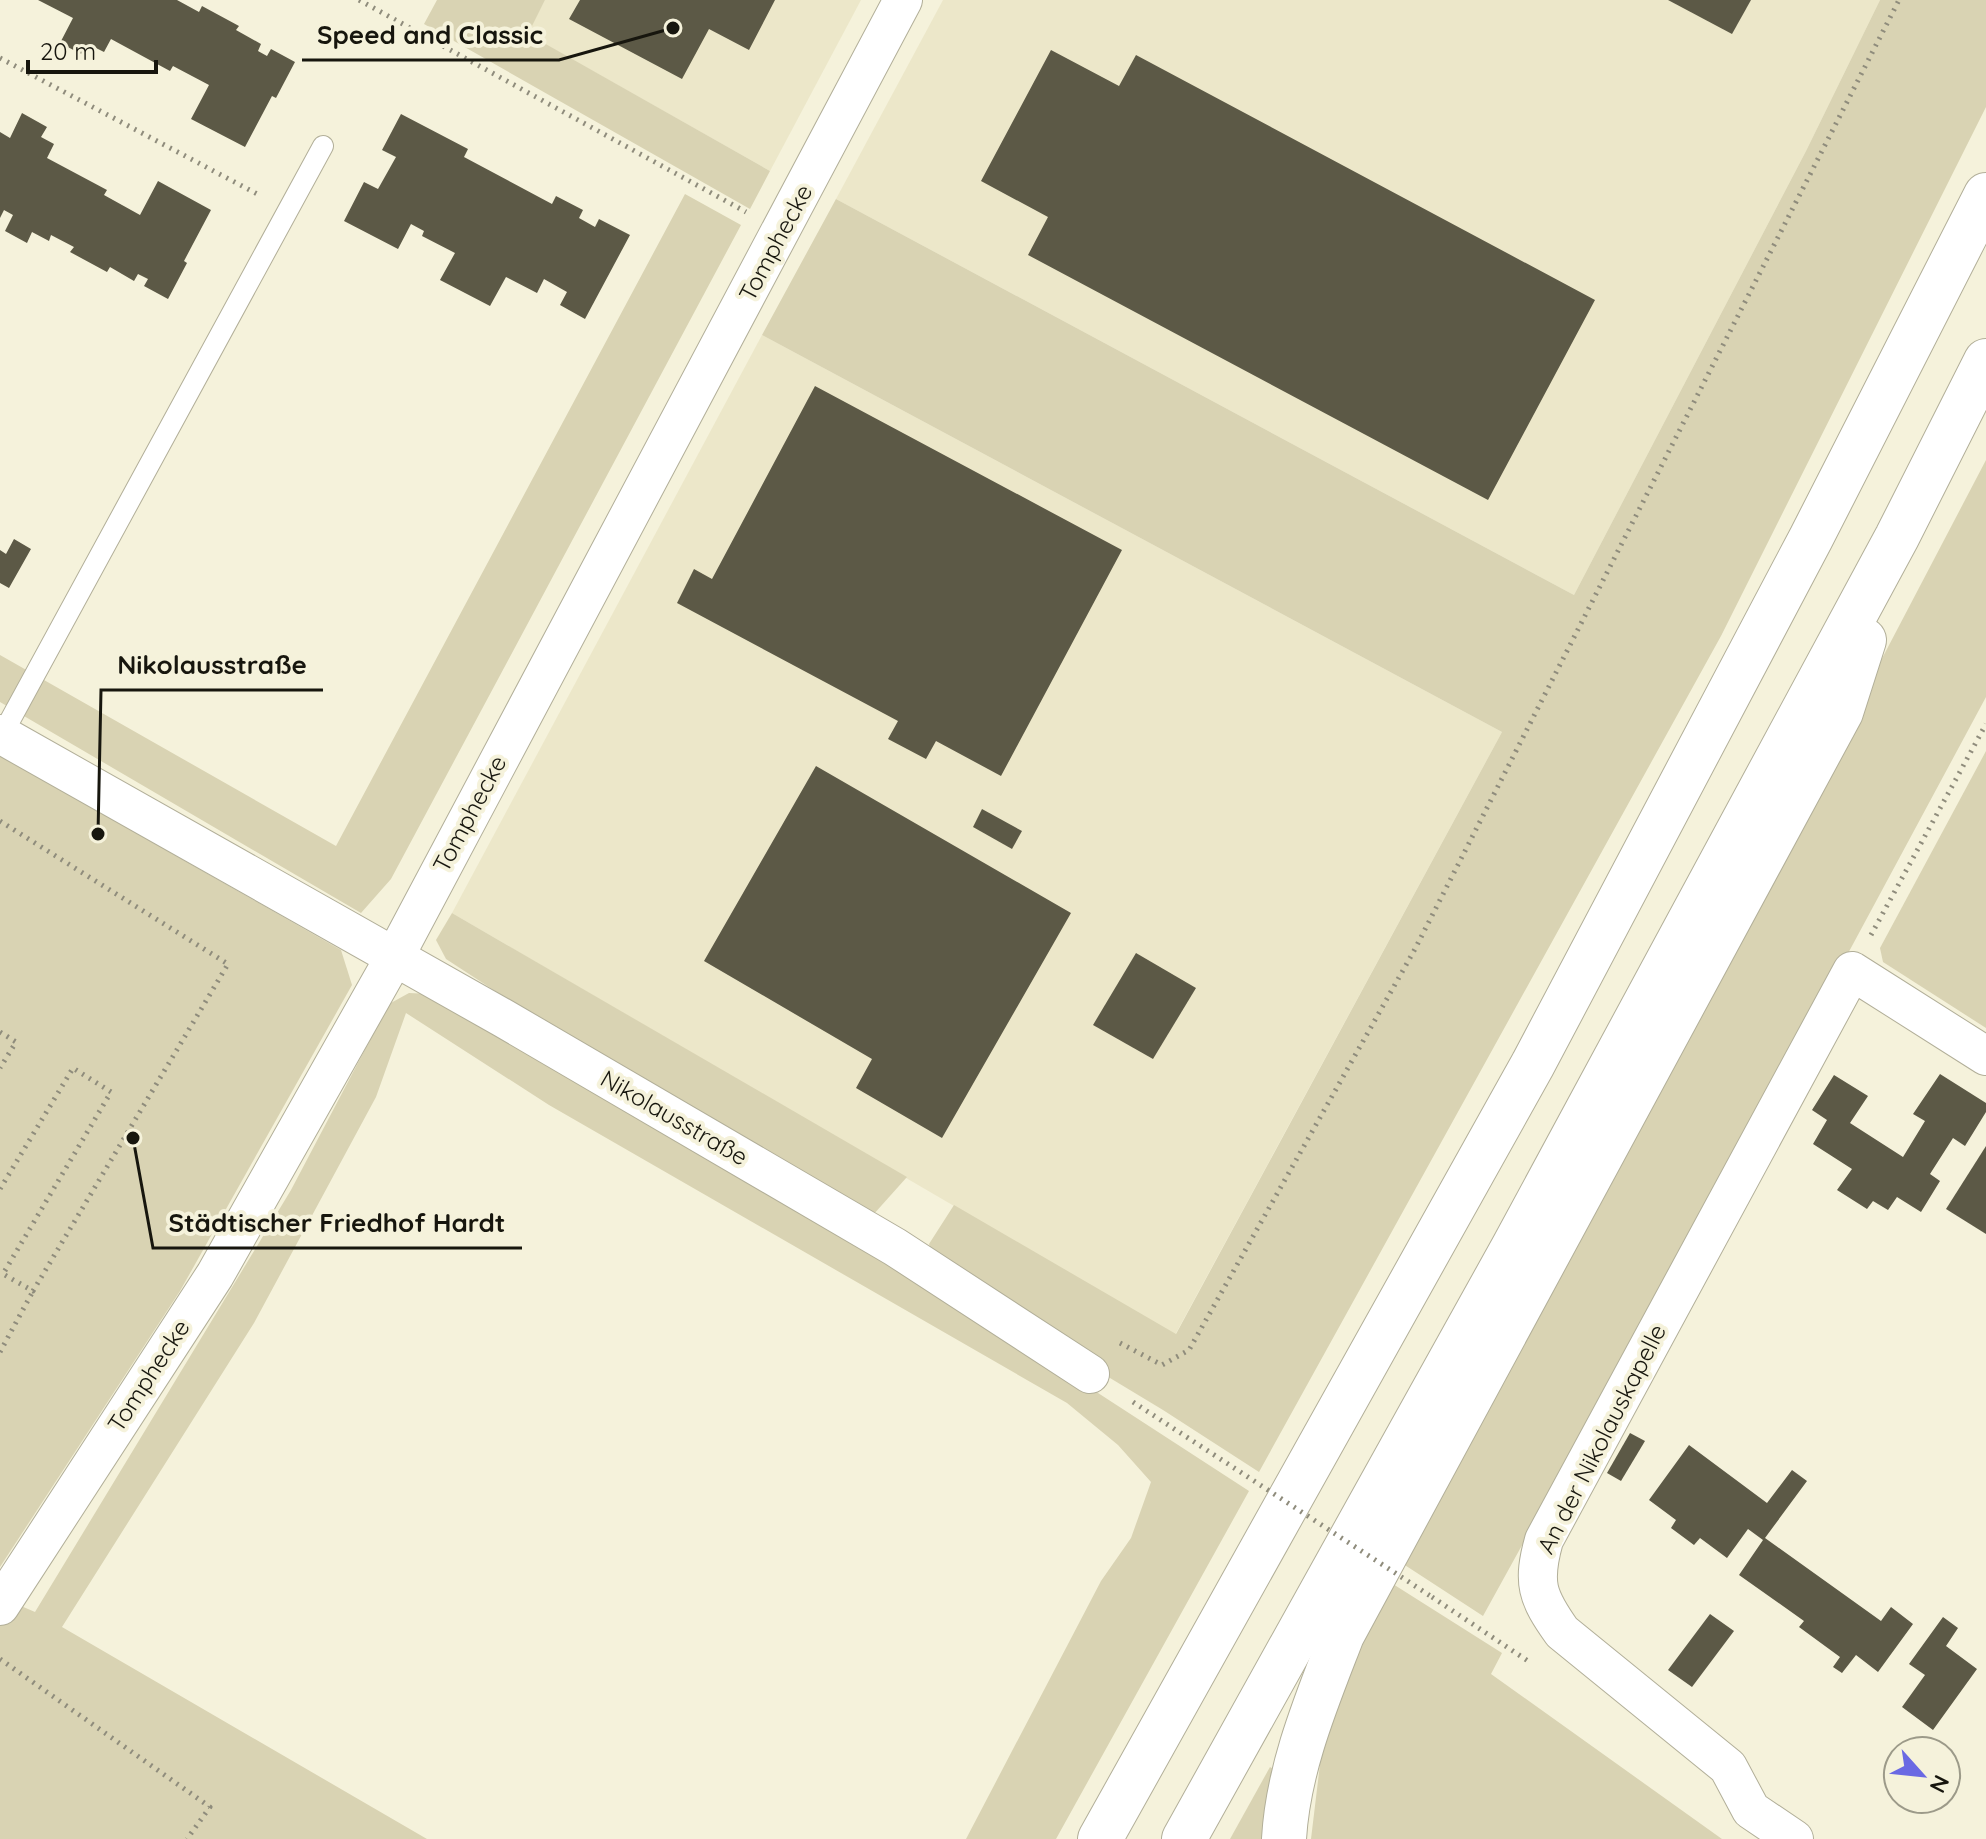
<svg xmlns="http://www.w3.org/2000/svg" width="1986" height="1839" font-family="Quicksand,sans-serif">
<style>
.built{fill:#ece7c9}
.green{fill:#d9d3b3}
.building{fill:#5c5946}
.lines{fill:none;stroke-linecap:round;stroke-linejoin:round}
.lane-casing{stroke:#b2af99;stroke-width:22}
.street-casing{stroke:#b2af99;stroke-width:40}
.highway-casing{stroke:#b2af99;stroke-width:46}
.path{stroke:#8f8c7c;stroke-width:5;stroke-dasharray:2 6;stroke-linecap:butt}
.lane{stroke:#fff;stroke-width:20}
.street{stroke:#fff;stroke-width:38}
.highway{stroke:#fff;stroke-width:44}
.path-bridge{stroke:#8f8c7c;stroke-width:5;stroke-dasharray:2 6;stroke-linecap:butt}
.labels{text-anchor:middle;stroke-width:8;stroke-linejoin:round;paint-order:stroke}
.street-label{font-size:24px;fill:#17160e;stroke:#f5f2db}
.leader{fill:none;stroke:#17160e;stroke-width:3}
.callout-dot{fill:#17160e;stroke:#f5f2db;stroke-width:3}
.callout-label{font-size:26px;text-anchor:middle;font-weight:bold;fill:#17160e;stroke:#f5f2db;stroke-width:8;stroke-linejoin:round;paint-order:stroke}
</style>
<rect width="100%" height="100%" fill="#f5f2db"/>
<g class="built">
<path d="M545 0H861L770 171 527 34Z"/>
<path d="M943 0H1880L1806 151 1574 595 836 199Z"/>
<path d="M762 335 1502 732 1175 1335 452 913Z"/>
</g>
<g class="green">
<path d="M437 0H545L528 34 770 171 750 209 424 24Z"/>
<path d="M1880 0H1986V107L1721 636 1259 1472 1163 1410 938 1274 929 1244 954 1205 1176 1334 1502 732 762 335 836 199 1574 595 1806 151Z"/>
<path d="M685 194 741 225 391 879 361 913 0 702V655L336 846Z"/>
<path d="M1986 460V697L1852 946 1483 1616 1394 1558 1756 899Z"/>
<path d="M1986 751V1028L1883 962 1880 948Z"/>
<path d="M0 755 341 950 352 985 180 1291 0 1567Z"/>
<path d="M452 913 907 1177 873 1215 512 1002 446 959 436 940Z"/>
<path d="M409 993 431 994 933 1286 1249 1491 1056 1839H966L1101 1581 1131 1538 1151 1482 1118 1445 1067 1403 549 1105 406 1013 376 1097 254 1323 62 1627 427 1839H0V1597L35 1612 291 1190 389 1004Z"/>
<path d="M1385 1579 1502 1653 1491 1674 1722 1839H1311L1324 1731Z"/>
<path d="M1270 1767 1275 1770 1272 1839H1230Z"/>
</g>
<g class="building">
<path d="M38 0H177L199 12 202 6 239 26 236 30 261 44 258 51 267 56 271 49 295 62 276 98 272 96 245 147 191 119 209 85 173 66 170 71 111 39 104 52 90 45 85 56 60 43 73 18Z"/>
<path d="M580 0H775L749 50 709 29 682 79 569 19Z"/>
<path d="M1668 0H1751L1732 34Z"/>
<path d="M1051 50 1119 86 1136 55 1595 300 1488 500 1028 255 1048 217 981 181Z"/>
<path d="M22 113 47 127 41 137 54 144 47 158 107 190 104 195 140 215 158 181 211 210 184 261 187 263 168 299 144 286 148 279 138 274 134 281 110 267 107 272 70 252 74 247 51 235 49 241 32 232 27 243 5 231 13 215 4 210 0 218V132L10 138Z"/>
<path d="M401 114 468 149 464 157 552 204 556 196 583 210 579 218 595 227 599 219 630 235 585 319 560 305 567 292 544 279 537 293 506 277 490 306 440 280 455 253 422 236 424 231 411 224 398 249 344 221 364 182 378 189 396 157 382 150Z"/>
<path d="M815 386 1122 550 1001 776 936 741 926 759 888 739 898 721 677 603 694 569 712 579Z"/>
<path d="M14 539 31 549 9 588 0 583V550L6 554Z"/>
<path d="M816 766 1071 913 942 1138 856 1088 872 1059 704 961Z"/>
<path d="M982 809 1022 831 1012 849 973 827Z"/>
<path d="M1136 953 1196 988 1153 1059 1093 1025Z"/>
<path d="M1940 1074 1986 1103V1112L1965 1146 1953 1138 1930 1174 1940 1181 1921 1212 1897 1197 1888 1210 1873 1201 1867 1209 1837 1190 1852 1169 1813 1144 1827 1120 1812 1110 1834 1075 1868 1096 1850 1123 1903 1157 1925 1121 1913 1114Z"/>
<path d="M1986 1146V1234L1946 1209Z"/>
<path d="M1630 1433 1645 1441 1621 1481 1607 1473Z"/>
<path d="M1689 1445 1767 1503 1792 1470 1807 1481 1765 1538 1881 1621 1891 1607 1913 1624 1878 1672 1856 1655 1842 1673 1833 1667 1840 1657 1799 1627 1804 1621 1739 1575 1763 1540 1748 1529 1727 1558 1700 1538 1694 1545 1671 1528 1676 1520 1649 1500Z"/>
<path d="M1710 1614 1734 1631 1692 1687 1668 1670Z"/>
<path d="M1943 1617 1958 1628 1946 1646 1977 1669 1933 1730 1902 1707 1925 1675 1909 1664Z"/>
</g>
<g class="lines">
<defs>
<path id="lane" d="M2 735 323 146"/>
<g id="street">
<path d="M0 734 503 1018 895 1247 1090 1374"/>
<path d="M0 1606 215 1275 394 958 903 0"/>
<path d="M1794 1839 1751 1810 1728 1767 1562 1632C1537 1597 1532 1583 1544 1540L1852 971 1986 1056"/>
</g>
<g id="highway">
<path d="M1100 1839 1533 1064 1811 538 1986 195"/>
<path d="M1184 1839 1514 1246 1897 537 1986 361"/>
<path d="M1284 1839C1288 1768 1317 1700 1342 1635L1841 712 1864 640"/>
</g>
</defs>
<use href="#lane" class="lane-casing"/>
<use href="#street" class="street-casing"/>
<use href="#highway" class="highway-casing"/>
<g class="path">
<path d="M359 0 746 212"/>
<path d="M0 58 261 196"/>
<path d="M0 821 228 964 33 1291 3 1274 111 1092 73 1068 0 1189"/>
<path d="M1871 935 1986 724"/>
<path d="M0 1032 16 1042 0 1068"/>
<path d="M1120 1343 1162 1365 1189 1350 1415 949 1899 0"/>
<path d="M0 1352 33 1291"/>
<path d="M1432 1597 1531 1663"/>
<path d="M0 1659 210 1807 187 1839"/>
</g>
<use href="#lane" class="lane"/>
<use href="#street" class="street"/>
<use href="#highway" class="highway"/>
<path class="path-bridge" d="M1133 1402 1432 1597"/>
</g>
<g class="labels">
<g class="street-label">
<text transform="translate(776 243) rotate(-62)" y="8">Tomphecke</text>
<text transform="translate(470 814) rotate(-62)" y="8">Tomphecke</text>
<text transform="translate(674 1118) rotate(30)" y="8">Nikolausstraße</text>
<text transform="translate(149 1376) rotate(-57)" y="8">Tomphecke</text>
<text transform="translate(1602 1439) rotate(-63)" y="8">An der Nikolauskapelle</text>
</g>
</g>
<path class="leader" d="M673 28L559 60H302M98 834L101 690H323M133 1138L153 1248H522"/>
<g class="callout-dot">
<circle cx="673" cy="28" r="8"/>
<circle cx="98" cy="834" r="8"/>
<circle cx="133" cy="1138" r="8"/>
</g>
<g class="callout-label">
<text x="430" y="44">Speed and Classic</text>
<text x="212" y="674">Nikolausstraße</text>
<text x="337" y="1232">Städtischer Friedhof Hardt</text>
</g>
<g transform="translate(1922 1775) rotate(117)"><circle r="38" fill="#f5f2db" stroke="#9c9a89" stroke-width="2"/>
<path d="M0-6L14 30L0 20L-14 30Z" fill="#6a69e3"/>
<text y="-12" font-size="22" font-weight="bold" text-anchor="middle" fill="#17160e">N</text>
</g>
<path d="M28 60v12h128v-12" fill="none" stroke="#17160e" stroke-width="4"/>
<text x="40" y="60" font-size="24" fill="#17160e" stroke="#f5f2db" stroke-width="6" paint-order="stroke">20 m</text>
</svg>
